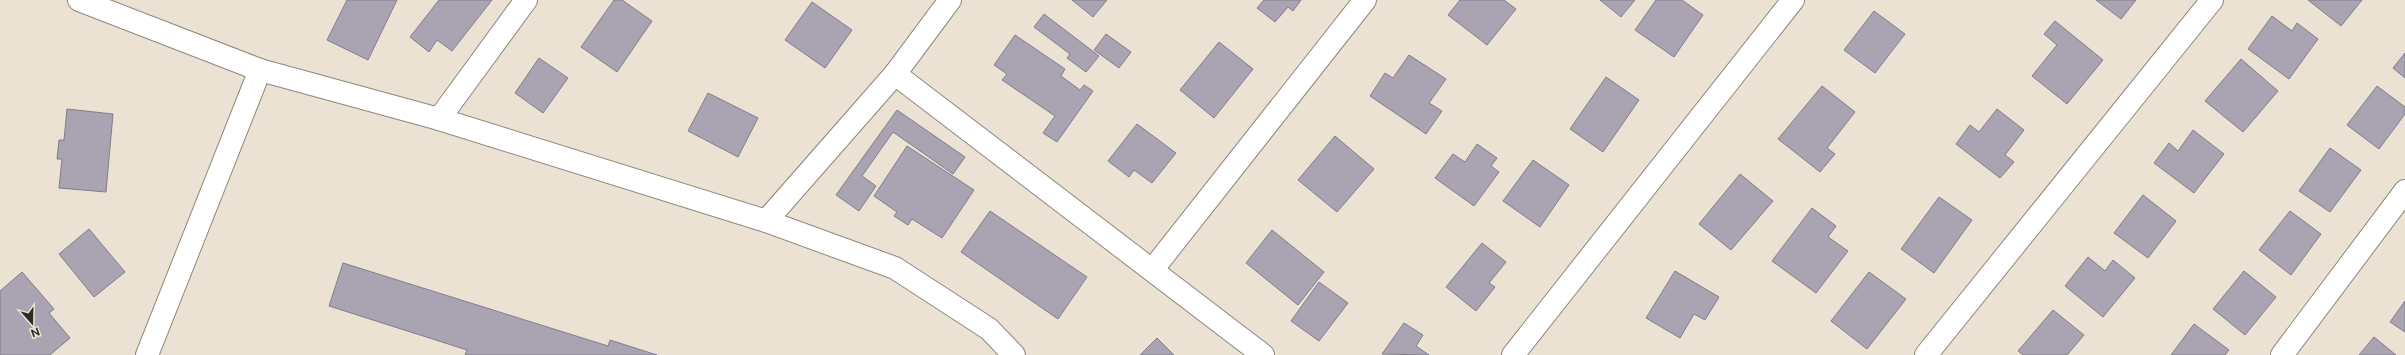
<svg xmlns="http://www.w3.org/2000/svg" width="2405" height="355" font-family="'Public Sans',sans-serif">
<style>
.building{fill:#aaa4b2;stroke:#827d8a}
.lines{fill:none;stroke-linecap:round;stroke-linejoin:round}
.street-casing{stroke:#90877b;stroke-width:24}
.street{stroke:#fff;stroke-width:22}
</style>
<rect width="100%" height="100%" fill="#ebe2d4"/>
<g class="building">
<path d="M347 0H397L368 60 327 40Z"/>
<path d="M439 0H492L452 51 437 40 429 52 410 37Z"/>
<path d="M614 0H622L652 21 617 72 581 47Z"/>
<path d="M1072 0H1107L1093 17Z"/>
<path d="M1264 0H1301L1293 11 1288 7 1275 22 1257 8Z"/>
<path d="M1460 0H1504L1516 9 1487 45 1448 15Z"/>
<path d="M1600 0H1635L1621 17Z"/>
<path d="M1656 0H1682L1703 15 1674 57 1635 30Z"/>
<path d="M2096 0H2136L2121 19Z"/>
<path d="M2308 0H2362L2341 26Z"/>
<path d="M812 2 852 30 825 68 785 40Z"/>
<path d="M1874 11 1905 34 1875 73 1844 50Z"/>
<path d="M1044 14 1099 56 1086 72 1067 58 1070 54 1034 27Z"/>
<path d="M2272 16 2292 31 2297 23 2318 39 2289 79 2248 49Z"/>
<path d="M2055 21 2103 60 2067 104 2032 76 2057 45 2044 34Z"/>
<path d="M1106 34 1131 52 1119 68 1094 50Z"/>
<path d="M1015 35 1065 69 1061 76 1080 90 1084 85 1093 91 1057 142 1043 133 1055 116 1002 80 1007 74 994 65Z"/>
<path d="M1219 42 1253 69 1214 118 1180 90Z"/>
<path d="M2405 53V78L2393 68Z"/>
<path d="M1409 55 1446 79 1429 103 1442 111 1426 134 1370 96 1385 73 1393 78Z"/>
<path d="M539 58 568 78 543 113 515 93Z"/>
<path d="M2241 59 2278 91 2243 132 2205 101Z"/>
<path d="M1606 77 1639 100 1603 152 1570 129Z"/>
<path d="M1822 86 1855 112 1827 148 1835 154 1820 172 1778 139Z"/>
<path d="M2377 86 2405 107V114L2379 149 2347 125Z"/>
<path d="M708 93 758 118 738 157 688 131Z"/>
<path d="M67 109 113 114 106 192 59 188 62 159H57L59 140H64Z"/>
<path d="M1997 109 2024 130 2005 155 2014 162 2000 178 1956 144 1970 125 1979 132Z"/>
<path d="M897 110 965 157 953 174 893 132 862 176 876 186 859 211 836 195Z"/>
<path d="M1137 124 1176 153 1152 183 1134 170 1129 177 1108 161Z"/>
<path d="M2193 130 2224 154 2194 193 2154 163 2169 143 2178 151Z"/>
<path d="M1335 136 1374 169 1337 212 1298 180Z"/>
<path d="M1477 144 1497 158 1491 166 1499 172 1474 206 1435 178 1453 154 1465 162Z"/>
<path d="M907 146 974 190 942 238 912 219 908 225 894 216 897 212 874 196Z"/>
<path d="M2330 148 2361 170 2330 212 2299 191Z"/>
<path d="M1533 160 1569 185 1540 227 1503 201Z"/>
<path d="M1740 174 1773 201 1731 250 1699 224Z"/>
<path d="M2143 195 2176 221 2148 258 2114 233Z"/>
<path d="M1939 197 1972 220 1934 273 1901 249Z"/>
<path d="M1812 208 1836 226 1828 237 1848 251 1816 293 1772 261Z"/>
<path d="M990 211 1087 277 1058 319 961 252Z"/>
<path d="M2290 211 2321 234 2291 275 2259 250Z"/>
<path d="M89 229 125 272 94 297 59 254Z"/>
<path d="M1272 230 1324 272 1298 305 1246 263Z"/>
<path d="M1482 243 1506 262 1489 283 1495 287 1476 311 1446 287Z"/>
<path d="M2088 257 2105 271 2113 260 2135 278 2103 317 2065 286Z"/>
<path d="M343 263 608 346 610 340 657 355H465L467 350 329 306Z"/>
<path d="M1675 271 1719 297 1705 320 1694 314 1680 338 1646 318Z"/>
<path d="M2244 271 2276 297 2245 335 2213 309Z"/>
<path d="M22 272 54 309 49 313 70 338 50 355H0V291Z"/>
<path d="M1869 272 1906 299 1867 349 1831 321Z"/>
<path d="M1319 282 1348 303 1319 341 1291 321Z"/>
<path d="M2405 301V332L2390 322Z"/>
<path d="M2053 310 2084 335 2067 355H2023L2018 351Z"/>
<path d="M1404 323 1423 335 1416 346 1429 355 1382 354Z"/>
<path d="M2194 324 2229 350 2225 355H2171Z"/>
<path d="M2374 337 2396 355H2359Z"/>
<path d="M1157 338 1174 355H1140Z"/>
</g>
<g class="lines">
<defs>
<g id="street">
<path d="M79 0 260 70 439 119 766 221 895 268 989 329 1014 355"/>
<path d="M895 74 1263 355"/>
<path d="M439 119 526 0"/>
<path d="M766 221 895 74 950 0"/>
<path d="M1153 269 1365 0"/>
<path d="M147 355 260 70"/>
<path d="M1513 355 1793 0"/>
<path d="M1926 355 2212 0"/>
<path d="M2282 355 2405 191"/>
</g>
</defs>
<use href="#street" class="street-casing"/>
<use href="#street" class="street"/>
</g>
<g transform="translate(32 323) rotate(160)" stroke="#ebe2d4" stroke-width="3" paint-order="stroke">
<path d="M0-3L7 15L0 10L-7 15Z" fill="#2e2a25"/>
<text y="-6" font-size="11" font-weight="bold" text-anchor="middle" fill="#2e2a25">N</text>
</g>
</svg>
